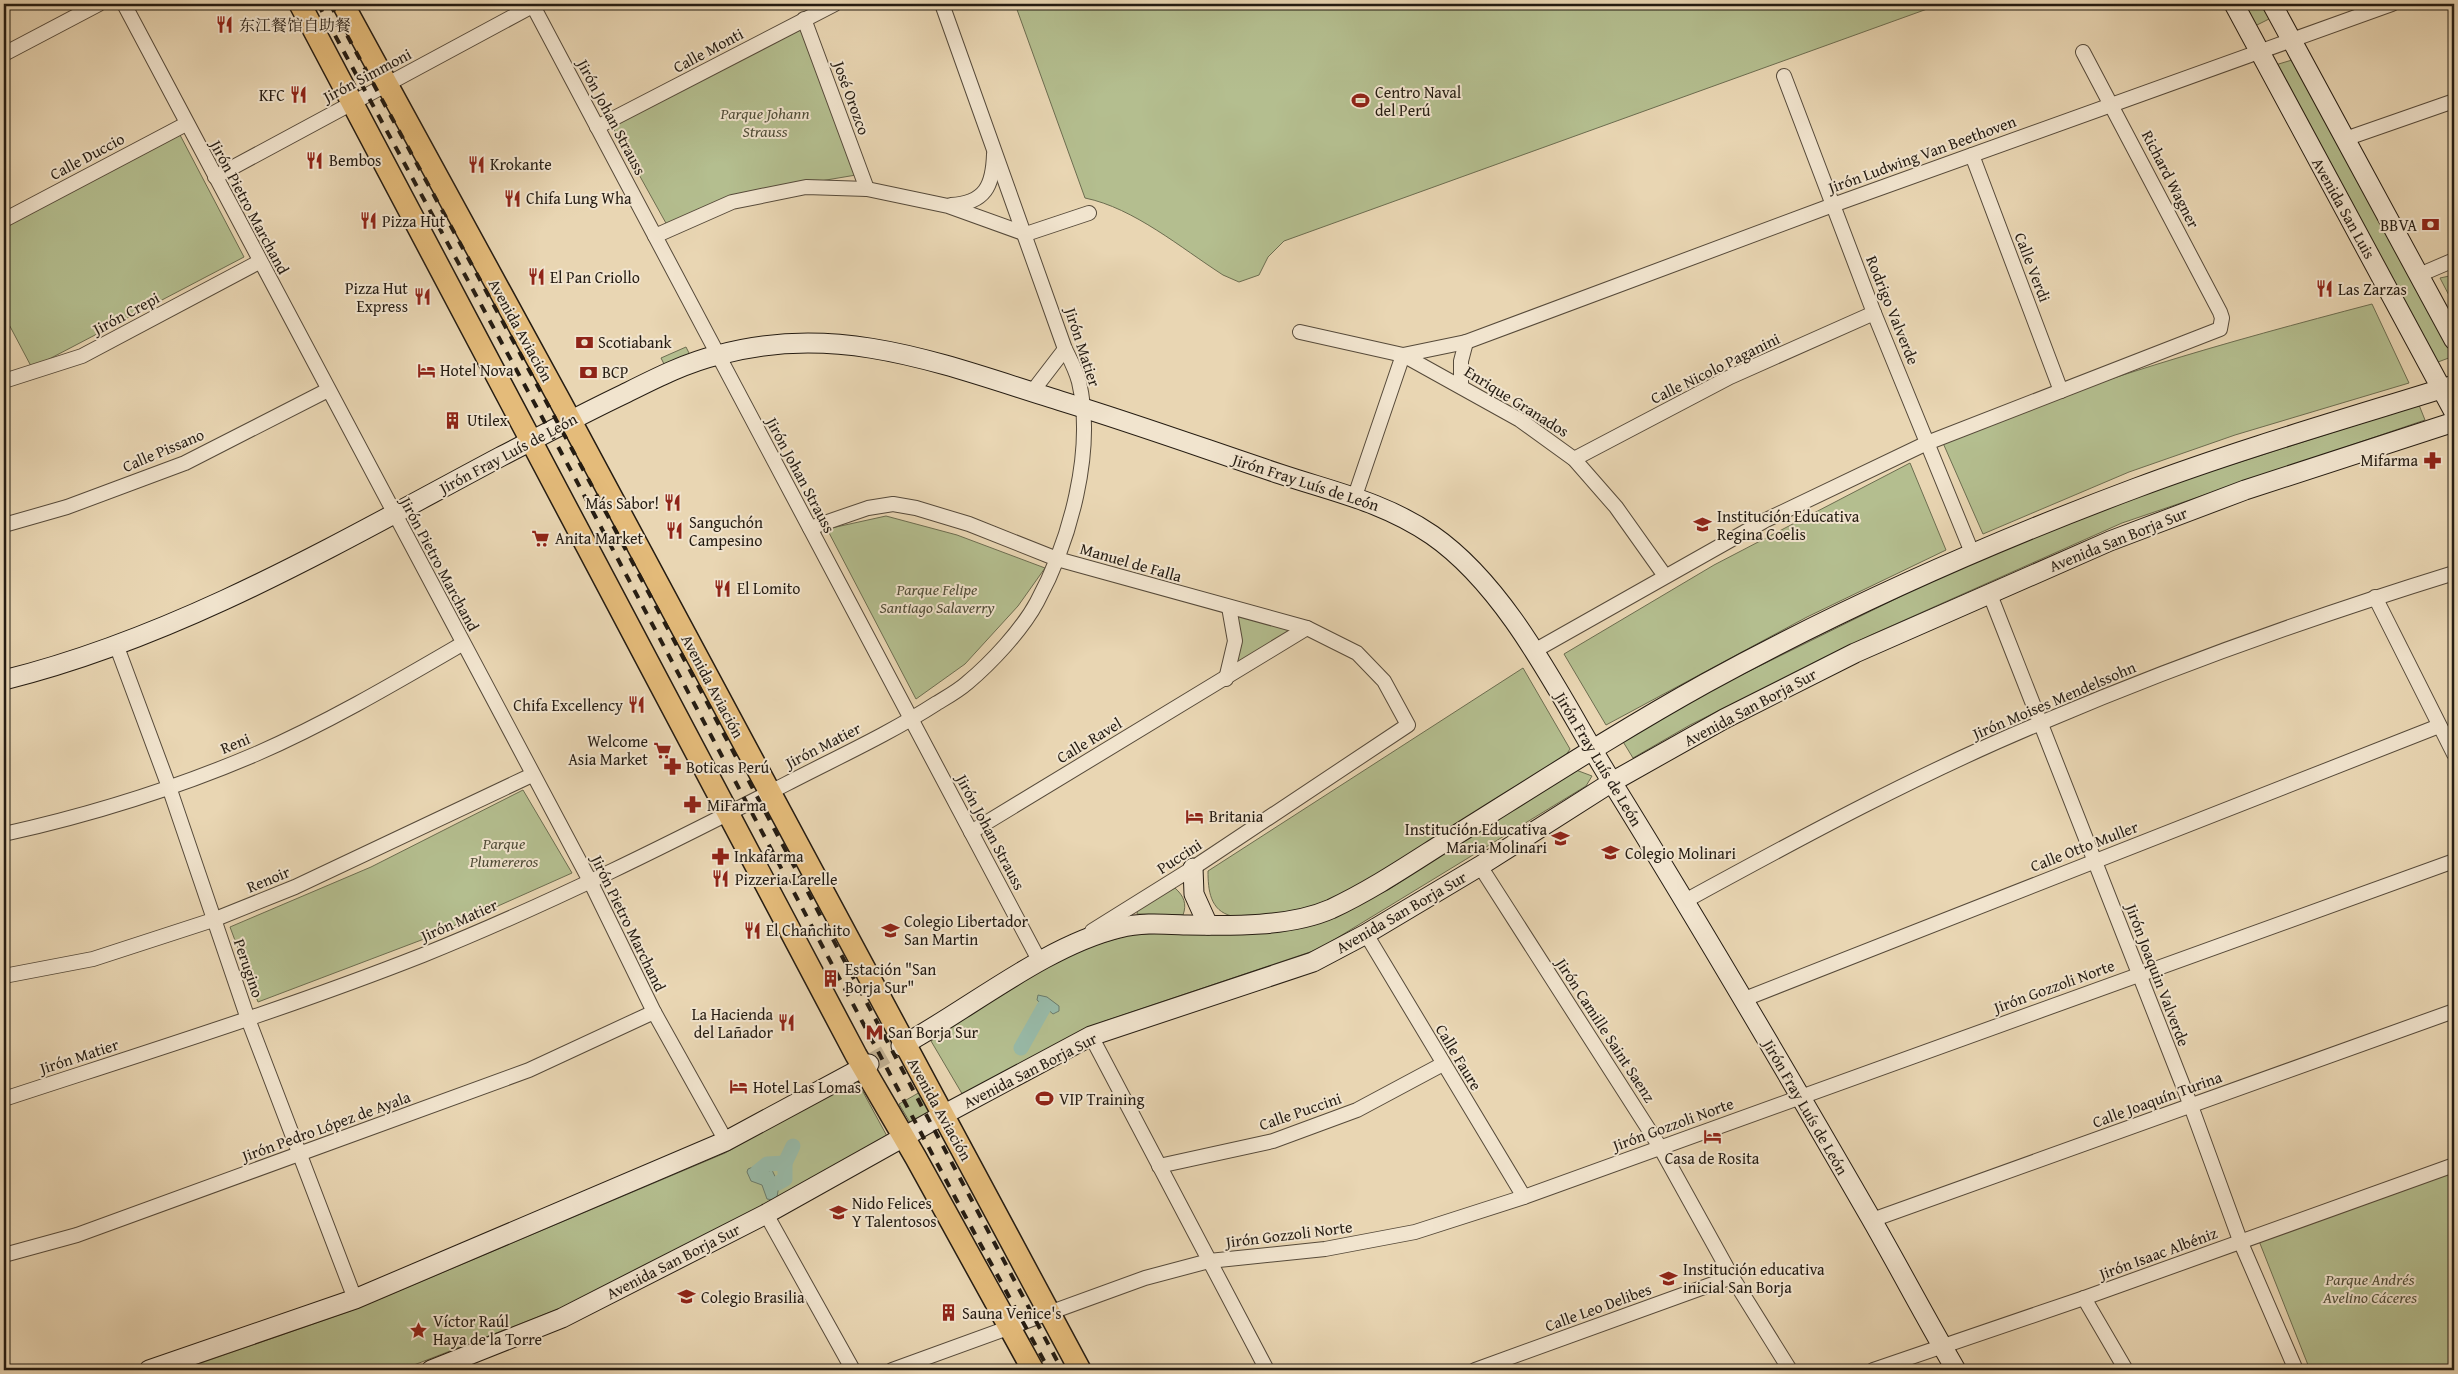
<svg xmlns="http://www.w3.org/2000/svg" width="2458" height="1374" font-family="'Gentium Book Plus','Noto Serif SC',serif">
<style>
.green{fill:#b4be8f;stroke:#6c6d50}
.water{fill:#98baa8;stroke:#6a7b6c}
.lines{fill:none;stroke-linecap:round;stroke-linejoin:round}
.canal{stroke:#98baa8;stroke-width:15}
.secondary-tunnel{stroke:#c2b193;stroke-width:19;stroke-dasharray:19 9;stroke-linecap:butt}
.street-casing{stroke:#564a3a;stroke-width:16}
.secondary-casing{stroke:#251c12;stroke-width:21}
.primary-casing{stroke:#251c12;stroke-width:24}
.street{stroke:#f1e4ce;stroke-width:14}
.secondary{stroke:#f1e4ce;stroke-width:19}
.primary{stroke:#e4bb7a;stroke-width:21}
.rail{stroke:#251c12;stroke-width:4;stroke-dasharray:9 9;stroke-linecap:butt}
.labels{text-anchor:middle;stroke-width:4;stroke-linejoin:round;paint-order:stroke}
.poi-label{font-size:16px;fill:#251c12;stroke:#f1e4ce;text-anchor:start}
.street-label{font-size:16px;fill:#251c12;stroke:#f1e4ce}
.park-label{font-size:16px;font-style:italic;fill:#504d38;stroke:#f1e4ce}
</style>
<rect width="100%" height="100%" fill="#e9d6b3"/>
<filter id="stains"><feTurbulence type="fractalNoise" baseFrequency=".004" numOctaves="4"/><feColorMatrix values="0 0 0 0 .2 0 0 0 0 .09 0 0 0 0 .02 0 0 0 .5 -.17"/></filter>
<radialGradient id="worn" r=".72"><stop offset=".6" stop-color="#630" stop-opacity="0"/><stop offset="1" stop-color="#630" stop-opacity=".3"/></radialGradient>
<g class="green">
<path d="M1015 4H1941L1284 241 1268 257 1259 275 1239 282 1223 275C1181 248 1134 208 1085 198Z"/>
<path d="M2241 4H2263L2271 18 2253 27Z"/>
<path d="M802 29 856 175 731 196 667 225 612 126Z"/>
<path d="M2292 60 2454 356 2438 362 2272 66Z"/>
<path d="M180 135 244 257 32 368 4 315V227Z"/>
<path d="M2454 275V305L2440 278Z"/>
<path d="M2372 304 2409 383 2235 435 2129 472 1983 534 1943 443C2081 382 2227 342 2372 304Z"/>
<path d="M686 347 690 355 665 366 661 358Z"/>
<path d="M2419 405 2425 420 2122 523 1871 635 1690 725 1633 758 1622 740 1707 692 1964 565 2130 497Z"/>
<path d="M1910 463 1946 550 1807 617 1606 725 1564 654 1714 565Z"/>
<path d="M886 516 957 535 1045 568 1018 606 965 664 916 699 827 529Z"/>
<path d="M1229 607 1307 628 1226 679 1235 641Z"/>
<path d="M1523 668 1570 749 1566 755 1357 889 1294 913 1232 916C1210 911 1208 890 1208 871Z"/>
<path d="M1576 770 1592 776 1586 786 1319 949 1105 1021 964 1097 931 1041 1037 971 1082 949 1129 935 1314 925 1388 890 1555 780Z"/>
<path d="M523 790 572 873 424 939 258 1002 230 927 371 867Z"/>
<path d="M1175 888C1184 896 1187 904 1183 915L1137 914 1138 908Z"/>
<path d="M856 1079 888 1138 823 1177 561 1308 401 1370H181L356 1309 725 1153Z"/>
<path d="M922 1091 933 1111 911 1124 899 1104Z"/>
<path d="M2454 1170V1370H2310L2259 1241Z"/>
</g>
<g class="water">
<path d="M1038 995 1047 997 1059 1006V1011L1053 1014 1037 1000Z"/>
<path d="M753 1167 760 1174 772 1170 779 1185 777 1197 773 1200 767 1199 762 1185 751 1181 747 1172 748 1169Z"/>
</g>
<g class="lines">
<g class="canal">
<path d="M1021 1048 1044 1007"/>
<path d="M757 1172 767 1164 785 1163"/>
<path d="M778 1183 785 1179V1163L793 1146"/>
</g>
<path class="secondary-tunnel" d="M869 1064 901 1046"/>
<defs>
<g id="street">
<path d="M124 4 590 881 654 1012 726 1141"/>
<path d="M532 4 1040 962"/>
<path d="M804 19 867 189"/>
<path d="M4 54 99 4"/>
<path d="M1784 76 1874 313 1973 555"/>
<path d="M597 127 835 4"/>
<path d="M2345 139 2454 101"/>
<path d="M1972 155 2061 391"/>
<path d="M215 177 536 4"/>
<path d="M951 205C985 203 993 186 994 154"/>
<path d="M4 220 186 124"/>
<path d="M655 236 732 202 806 187 867 189 948 206 1026 234 1089 213"/>
<path d="M2419 275 2454 260"/>
<path d="M1300 332 1403 355 1520 420 1574 459 1616 507 1665 576"/>
<path d="M4 381 82 356 259 262"/>
<path d="M1461 386V361L1466 342"/>
<path d="M1032 392 1065 349"/>
<path d="M1574 459 1730 377 1874 313"/>
<path d="M1355 496 1403 355 1466 342 1833 205 2392 4"/>
<path d="M4 525 67 507 185 463 328 390"/>
<path d="M810 528 868 508 893 504 916 508 969 524 1057 559 1307 628 1357 653 1384 681 1408 725 1193 868 1092 931"/>
<path d="M1989 592 2191 1106 2241 1243 2296 1370"/>
<path d="M2375 597 2454 754"/>
<path d="M117 647 169 787 248 1019 355 1299"/>
<path d="M1534 651 1766 520 1927 443 2220 329 2222 318 2220 312 2083 52"/>
<path d="M1226 679 1235 641 1229 607"/>
<path d="M971 832 1307 628"/>
<path d="M4 834C90 815 174 789 256 754 327 723 395 683 462 644"/>
<path d="M1480 866 1660 1147 1732 1277 1790 1370"/>
<path d="M1685 901C1802 837 1920 773 2043 722 2177 665 2315 616 2454 573"/>
<path d="M1366 934 1524 1197"/>
<path d="M4 976 93 959 213 920 295 887 532 775"/>
<path d="M1742 1000 2439 726"/>
<path d="M1091 1036 1267 1370"/>
<path d="M4 1099C144 1053 286 1009 423 955 547 905 667 845 786 784 836 758 889 734 937 703 947 697 958 691 967 683 991 663 1022 630 1037 602 1070 541 1095 451 1079 382 1076 370 1070 359 1065 349L942 4"/>
<path d="M1159 1166 1273 1141 1357 1110 1443 1064"/>
<path d="M766 1214 853 1370"/>
<path d="M1872 1220 2454 1011"/>
<path d="M4 1255 77 1235 529 1070 654 1012"/>
<path d="M2084 1298 2126 1370"/>
<path d="M892 1370 1145 1278 1209 1261 1325 1249 1415 1232 1524 1197 2454 861"/>
<path d="M1475 1370 1732 1277"/>
<path d="M1873 1370 2084 1298 2454 1165"/>
</g>
<g id="secondary">
<path d="M2234 4 2454 412"/>
<path d="M2272 4 2454 340"/>
<path d="M4 680C181 636 340 542 500 457 541 436 582 414 624 394 654 379 685 363 718 355 841 321 947 366 1064 402 1136 424 1208 450 1280 474 1334 492 1384 502 1432 535 1510 589 1561 699 1610 779 1699 923 1785 1069 1869 1215 1899 1267 1926 1319 1956 1370"/>
<path d="M1193 868 1194 894 1208 925"/>
<path d="M901 1046C968 1010 1045 946 1119 928 1141 922 1164 924 1187 925 1232 926 1290 927 1331 909 1378 887 1420 857 1464 830 1544 780 1623 729 1706 683 1843 608 1989 543 2136 488 2240 449 2348 418 2454 385"/>
<path d="M149 1370 355 1299 726 1141 869 1064"/>
<path d="M431 1370 562 1318 766 1214 943 1115 1091 1036 1313 962 1366 934 1480 866 1612 782 1724 719 1855 653 2110 541 2245 490 2454 422"/>
</g>
<g id="primary">
<path d="M300 4 856 1055 916 1158 1033 1370"/>
<path d="M343 4 560 401 1080 1370"/>
</g>
</defs>
<use href="#street" class="street-casing"/>
<use href="#secondary" class="secondary-casing"/>
<use href="#primary" class="primary-casing"/>
<use href="#street" class="street"/>
<use href="#secondary" class="secondary"/>
<use href="#primary" class="primary"/>
<g class="rail">
<path d="M318 4 575 478 957 1201 1049 1370"/>
<path d="M330 4 585 473 1062 1370"/>
</g>
</g>
<defs>
<symbol id="restaurant-bare" viewBox="-9 -9 18 18"><path d="M-5-6h1v4h1v-4h1v4h1v-4h1v5L-1.5 .5V6h-2V.5L-5-1ZM5-6V6H3V1.5H1.5Q1.5-4 5-6Z" fill="#8f2418" stroke="#f1e4ce" stroke-width="2.5" paint-order="stroke"/></symbol>
<symbol id="stadium-bare" viewBox="-9 -9 18 18"><path d="M0-5a6.5 5 0 1 0 0 10a6.5 5 0 1 0 0-10ZM-3.5-1.8h7v3.6h-7Z" fill="#8f2418" stroke="#f1e4ce" stroke-width="2.5" paint-order="stroke"/></symbol>
<symbol id="bank-bare" viewBox="-9 -9 18 18"><path d="M-6-4H6V4H-6ZM0-2.3a2.3 2.3 0 1 0 0 4.6a2.3 2.3 0 1 0 0-4.6Z" fill="#8f2418" stroke="#f1e4ce" stroke-width="2.5" paint-order="stroke"/></symbol>
<symbol id="hotel-bare" viewBox="-9 -9 18 18"><path d="M-6-4.5h1.5V1H6V5H4.5V3h-9V5H-6ZM-4 0a1.8 1.8 0 1 1 3.6 0ZM.5 0V-2.5h3Q6-2.5 6 0Z" fill="#8f2418" stroke="#f1e4ce" stroke-width="2.5" paint-order="stroke"/></symbol>
<symbol id="building-bare" viewBox="-9 -9 18 18"><path d="M-4-6H4V6H1V3H-1V6H-4ZM-2.5-4.3h1.7v1.8h-1.7ZM.8-4.3h1.7v1.8H.8ZM-2.5-1h1.7V.8h-1.7ZM.8-1h1.7V.8H.8Z" fill="#8f2418" stroke="#f1e4ce" stroke-width="2.5" paint-order="stroke"/></symbol>
<symbol id="pharmacy-bare" viewBox="-9 -9 18 18"><path d="M-2-6h4v4h4v4h-4v4h-4v-4h-4v-4h4Z" fill="#8f2418" stroke="#f1e4ce" stroke-width="2.5" paint-order="stroke"/></symbol>
<symbol id="school-bare" viewBox="-9 -9 18 18"><path d="M0-5L7-2L0 1L-7-2ZM-4 1L0 2.5L4 1V4Q0 6-4 4Z" fill="#8f2418" stroke="#f1e4ce" stroke-width="2.5" paint-order="stroke"/></symbol>
<symbol id="supermarket-bare" viewBox="-9 -9 18 18"><path d="M-6-5.5h2.5l.6 2H6L4.5 2H-2.5L-4.4-4H-6ZM-1.5 3.2a1.3 1.3 0 1 0 .1 0ZM3 3.2a1.3 1.3 0 1 0 .1 0Z" fill="#8f2418" stroke="#f1e4ce" stroke-width="2.5" paint-order="stroke"/></symbol>
<symbol id="metro-bare" viewBox="-9 -9 18 18"><path d="M-5.5 5V-5H-3L0 0L3-5H5.5V5H3V-.5L0 4L-3-.5V5Z" fill="#8f2418" stroke="#f1e4ce" stroke-width="2.5" paint-order="stroke"/></symbol>
<symbol id="sight-bare" viewBox="-9 -9 18 18"><path d="M0-6L1.8-2.2L6-1.7L2.9 1.2L3.7 5.4L0 3.3L-3.7 5.4L-2.9 1.2L-6-1.7L-1.8-2.2Z" fill="#8f2418" stroke="#f1e4ce" stroke-width="2.5" paint-order="stroke"/></symbol>
</defs>
<g fill-rule="evenodd">
<use href="#restaurant-bare" x="212" y="12" width="25" height="25"/>
<use href="#restaurant-bare" x="286" y="82" width="25" height="25"/>
<use href="#stadium-bare" x="1348" y="88" width="25" height="25"/>
<use href="#restaurant-bare" x="302" y="148" width="25" height="25"/>
<use href="#restaurant-bare" x="464" y="152" width="25" height="25"/>
<use href="#restaurant-bare" x="500" y="186" width="25" height="25"/>
<use href="#restaurant-bare" x="356" y="208" width="25" height="25"/>
<use href="#bank-bare" x="2418" y="212" width="25" height="25"/>
<use href="#restaurant-bare" x="524" y="264" width="25" height="25"/>
<use href="#restaurant-bare" x="2312" y="276" width="25" height="25"/>
<use href="#restaurant-bare" x="410" y="284" width="25" height="25"/>
<use href="#bank-bare" x="572" y="330" width="25" height="25"/>
<use href="#hotel-bare" x="414" y="358" width="25" height="25"/>
<use href="#bank-bare" x="576" y="360" width="25" height="25"/>
<use href="#building-bare" x="440" y="408" width="25" height="25"/>
<use href="#pharmacy-bare" x="2420" y="448" width="25" height="25"/>
<use href="#restaurant-bare" x="660" y="490" width="25" height="25"/>
<use href="#school-bare" x="1690" y="512" width="25" height="25"/>
<use href="#restaurant-bare" x="662" y="518" width="25" height="25"/>
<use href="#supermarket-bare" x="528" y="526" width="25" height="25"/>
<use href="#restaurant-bare" x="710" y="576" width="25" height="25"/>
<use href="#restaurant-bare" x="624" y="692" width="25" height="25"/>
<use href="#supermarket-bare" x="650" y="738" width="25" height="25"/>
<use href="#pharmacy-bare" x="660" y="754" width="25" height="25"/>
<use href="#pharmacy-bare" x="680" y="792" width="25" height="25"/>
<use href="#hotel-bare" x="1182" y="804" width="25" height="25"/>
<use href="#school-bare" x="1548" y="826" width="25" height="25"/>
<use href="#school-bare" x="1598" y="840" width="25" height="25"/>
<use href="#pharmacy-bare" x="708" y="844" width="25" height="25"/>
<use href="#restaurant-bare" x="708" y="866" width="25" height="25"/>
<use href="#restaurant-bare" x="740" y="918" width="25" height="25"/>
<use href="#school-bare" x="878" y="918" width="25" height="25"/>
<use href="#building-bare" x="818" y="966" width="25" height="25"/>
<use href="#restaurant-bare" x="774" y="1010" width="25" height="25"/>
<use href="#metro-bare" x="862" y="1020" width="25" height="25"/>
<use href="#hotel-bare" x="726" y="1074" width="25" height="25"/>
<use href="#stadium-bare" x="1032" y="1086" width="25" height="25"/>
<use href="#hotel-bare" x="1700" y="1124" width="25" height="25"/>
<use href="#school-bare" x="826" y="1200" width="25" height="25"/>
<use href="#school-bare" x="1656" y="1266" width="25" height="25"/>
<use href="#school-bare" x="674" y="1284" width="25" height="25"/>
<use href="#building-bare" x="936" y="1300" width="25" height="25"/>
<use href="#sight-bare" x="406" y="1318" width="25" height="25"/>
</g>
<g class="labels">
<g class="poi-label">
<text x="239" y="31">东江餐馆自助餐</text>
<text x="1375" y="98">Centro Naval<tspan x="1375" dy="18">del Perú</tspan></text>
<text x="285" y="101" text-anchor="end">KFC</text>
<text x="329" y="166">Bembos</text>
<text x="490" y="170">Krokante</text>
<text x="526" y="204">Chifa Lung Wha</text>
<text x="382" y="227">Pizza Hut</text>
<text x="2417" y="231" text-anchor="end">BBVA</text>
<text x="550" y="283">El Pan Criollo</text>
<text x="408" y="294" text-anchor="end">Pizza Hut<tspan x="408" dy="18">Express</tspan></text>
<text x="2338" y="295">Las Zarzas</text>
<text x="598" y="348">Scotiabank</text>
<text x="440" y="376">Hotel Nova</text>
<text x="602" y="378">BCP</text>
<text x="467" y="426">Utilex</text>
<text x="2418" y="466" text-anchor="end">Mifarma</text>
<text x="659" y="509" text-anchor="end">Más Sabor!</text>
<text x="1717" y="522">Institución Educativa<tspan x="1717" dy="18">Regina Coelis</tspan></text>
<text x="689" y="528">Sanguchón<tspan x="689" dy="18">Campesino</tspan></text>
<text x="555" y="544">Anita Market</text>
<text x="737" y="594">El Lomito</text>
<text x="623" y="711" text-anchor="end">Chifa Excellency</text>
<text x="648" y="747" text-anchor="end">Welcome<tspan x="648" dy="18">Asia Market</tspan></text>
<text x="686" y="773">Boticas Perú</text>
<text x="707" y="811">MiFarma</text>
<text x="1209" y="822">Britania</text>
<text x="1547" y="835" text-anchor="end">Institución Educativa<tspan x="1547" dy="18">Maria Molinari</tspan></text>
<text x="1625" y="859">Colegio Molinari</text>
<text x="734" y="862">Inkafarma</text>
<text x="735" y="885">Pizzeria Larelle</text>
<text x="904" y="927">Colegio Libertador<tspan x="904" dy="18">San Martin</tspan></text>
<text x="766" y="936">El Chanchito</text>
<text x="845" y="975">Estación "San<tspan x="845" dy="18">Borja Sur"</tspan></text>
<text x="773" y="1020" text-anchor="end">La Hacienda<tspan x="773" dy="18">del Lañador</tspan></text>
<text x="888" y="1038">San Borja Sur</text>
<text x="753" y="1093">Hotel Las Lomas</text>
<text x="1059" y="1105">VIP Training</text>
<text x="1712" y="1164" text-anchor="middle">Casa de Rosita</text>
<text x="852" y="1209">Nido Felices<tspan x="852" dy="18">Y Talentosos</tspan></text>
<text x="1683" y="1275">Institución educativa<tspan x="1683" dy="18">inicial San Borja</tspan></text>
<text x="701" y="1303">Colegio Brasilia</text>
<text x="962" y="1319">Sauna Venice's</text>
<text x="433" y="1327">Víctor Raúl<tspan x="433" dy="18">Haya de la Torre</tspan></text>
</g>
<g class="street-label">
<text transform="translate(708 50) rotate(-28)" y="6">Calle Monti</text>
<text transform="translate(367 75) rotate(-28)" y="6">Jirón Simmoni</text>
<text transform="translate(852 98) rotate(70)" y="6">José Orozco</text>
<text transform="translate(612 117) rotate(62)" y="6">Jirón Johan Strauss</text>
<text transform="translate(1922 154) rotate(-20)" y="6">Jirón Ludwing Van Beethoven</text>
<text transform="translate(87 156) rotate(-28)" y="6">Calle Duccio</text>
<text transform="translate(2171 179) rotate(63)" y="6">Richard Wagner</text>
<text transform="translate(250 207) rotate(62)" y="6">Jirón Pietro Marchand</text>
<text transform="translate(2344 208) rotate(61)" y="6">Avenida San Luis</text>
<text transform="translate(2033 267) rotate(69)" y="6">Calle Verdi</text>
<text transform="translate(1893 310) rotate(68)" y="6">Rodrigo Valverde</text>
<text transform="translate(126 313) rotate(-28)" y="6">Jirón Crepi</text>
<text transform="translate(521 330) rotate(61)" y="6">Avenida Aviación</text>
<text transform="translate(1083 347) rotate(72)" y="6">Jirón Matier</text>
<text transform="translate(1715 368) rotate(-26)" y="6">Calle Nicolo Paganini</text>
<text transform="translate(1517 401) rotate(32)" y="6">Enrique Granados</text>
<text transform="translate(163 450) rotate(-23)" y="6">Calle Pissano</text>
<text transform="translate(508 453) rotate(-28)" y="6">Jirón Fray Luís de León</text>
<text transform="translate(801 475) rotate(62)" y="6">Jirón Johan Strauss</text>
<text transform="translate(1306 482) rotate(18)" y="6">Jirón Fray Luís de León</text>
<text transform="translate(2118 539) rotate(-22)" y="6">Avenida San Borja Sur</text>
<text transform="translate(1131 562) rotate(16)" y="6">Manuel de Falla</text>
<text transform="translate(440 564) rotate(62)" y="6">Jirón Pietro Marchand</text>
<text transform="translate(713 686) rotate(62)" y="6">Avenida Aviación</text>
<text transform="translate(2054 700) rotate(-23)" y="6">Jirón Moises Mendelssohn</text>
<text transform="translate(1750 707) rotate(-28)" y="6">Avenida San Borja Sur</text>
<text transform="translate(1089 740) rotate(-31)" y="6">Calle Ravel</text>
<text transform="translate(235 743) rotate(-22)" y="6">Reni</text>
<text transform="translate(823 745) rotate(-27)" y="6">Jirón Matier</text>
<text transform="translate(1599 759) rotate(59)" y="6">Jirón Fray Luís de León</text>
<text transform="translate(991 832) rotate(62)" y="6">Jirón Johan Strauss</text>
<text transform="translate(2084 846) rotate(-21)" y="6">Calle Otto Muller</text>
<text transform="translate(1179 856) rotate(-33)" y="6">Puccini</text>
<text transform="translate(268 879) rotate(-22)" y="6">Renoir</text>
<text transform="translate(1401 912) rotate(-30)" y="6">Avenida San Borja Sur</text>
<text transform="translate(459 920) rotate(-24)" y="6">Jirón Matier</text>
<text transform="translate(629 923) rotate(64)" y="6">Jirón Pietro Marchand</text>
<text transform="translate(249 968) rotate(71)" y="6">Perugino</text>
<text transform="translate(2158 975) rotate(69)" y="6">Jirón Joaquin Valverde</text>
<text transform="translate(2054 986) rotate(-20)" y="6">Jirón Gozzoli Norte</text>
<text transform="translate(1606 1030) rotate(57)" y="6">Jirón Camille Saint Saenz</text>
<text transform="translate(79 1056) rotate(-18)" y="6">Jirón Matier</text>
<text transform="translate(1459 1057) rotate(59)" y="6">Calle Faure</text>
<text transform="translate(1030 1070) rotate(-27)" y="6">Avenida San Borja Sur</text>
<text transform="translate(2157 1099) rotate(-20)" y="6">Calle Joaquín Turina</text>
<text transform="translate(1806 1107) rotate(60)" y="6">Jirón Fray Luís de León</text>
<text transform="translate(940 1109) rotate(61)" y="6">Avenida Aviación</text>
<text transform="translate(1300 1111) rotate(-19)" y="6">Calle Puccini</text>
<text transform="translate(1673 1124) rotate(-20)" y="6">Jirón Gozzoli Norte</text>
<text transform="translate(326 1126) rotate(-20)" y="6">Jirón Pedro López de Ayala</text>
<text transform="translate(1289 1234) rotate(-7)" y="6">Jirón Gozzoli Norte</text>
<text transform="translate(2158 1253) rotate(-20)" y="6">Jirón Isaac Albéniz</text>
<text transform="translate(673 1261) rotate(-27)" y="6">Avenida San Borja Sur</text>
<text transform="translate(1598 1307) rotate(-20)" y="6">Calle Leo Delibes</text>
</g>
<g class="park-label">
<text x="765" y="119">Parque Johann<tspan x="765" dy="18">Strauss</tspan></text>
<text x="937" y="595">Parque Felipe<tspan x="937" dy="18">Santiago Salaverry</tspan></text>
<text x="504" y="849">Parque<tspan x="504" dy="18">Plumereros</tspan></text>
<text x="2370" y="1285">Parque Andrés<tspan x="2370" dy="18">Avelino Cáceres</tspan></text>
</g>
</g>
<rect width="2458" height="1374" fill="none" stroke="#e9d6b3" stroke-width="20"/>
<rect x="5" y="5" width="2448" height="1364" fill="none" stroke="#251c12" stroke-width="2.5"/>
<rect x="10" y="10" width="2438" height="1354" fill="none" stroke="#251c12"/>
<rect width="100%" height="100%" filter="url(#stains)"/>
<rect width="100%" height="100%" fill="url(#worn)"/>
</svg>
